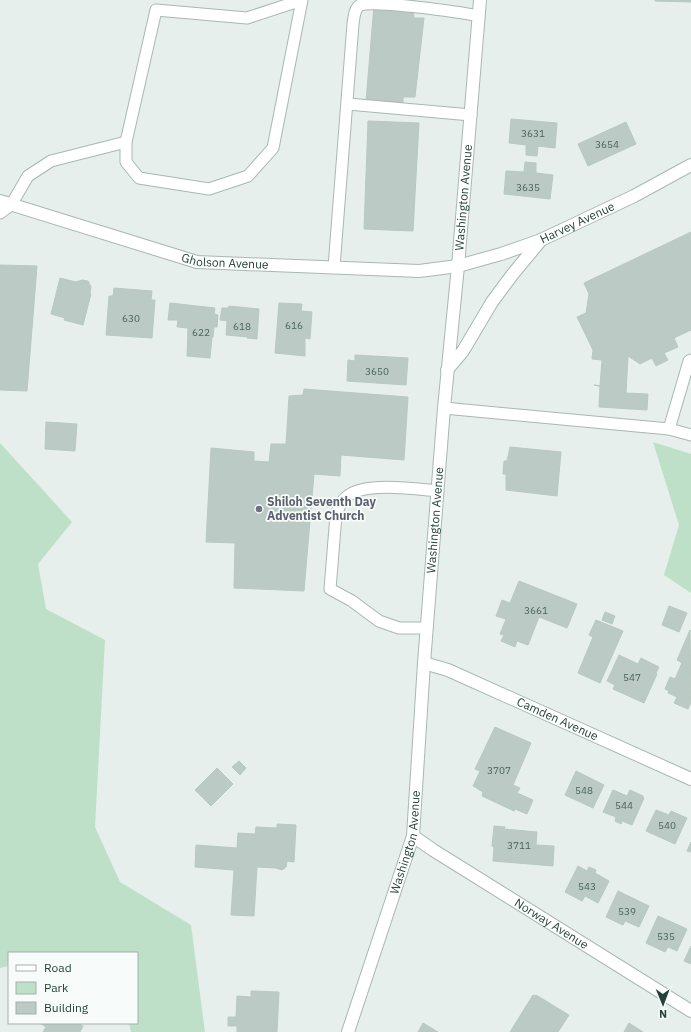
<svg xmlns="http://www.w3.org/2000/svg" width="691" height="1032" font-family="'IBM Plex Sans',sans-serif">
<style>
.green{fill:#bfe0c8}
.building{fill:#bbcac4;stroke:#b8c9c2}
.lines{fill:none;stroke-linecap:round;stroke-linejoin:round}
.service-casing{stroke:#a8b8b2;stroke-width:13}
.minor-casing{stroke:#a8b8b2;stroke-width:14}
.tertiary-casing{stroke:#a8b8b2;stroke-width:14}
.service{stroke:#fff;stroke-width:11}
.minor{stroke:#fff;stroke-width:12}
.tertiary{stroke:#fff;stroke-width:12}
.worship-dot{fill:#6b7280;stroke:#f7fbf9;stroke-width:1.5}
.labels{text-anchor:middle;stroke-width:3.5;stroke-linejoin:round;paint-order:stroke}
.number-label{font-size:10px;fill:#4a645c}
.street-label{font-size:12px;fill:#24423a;stroke:#f7fbf9}
.worship-label{font-size:12px;font-weight:bold;fill:#5b616d;stroke:#f7fbf9;text-anchor:start}
</style>
<rect width="100%" height="100%" fill="#e6efeb"/>
<g class="green">
<path d="M653 442 691 454V593L664 575 679 525Z"/>
<path d="M0 443 72 522 38 564 46 609 105 640 95 827 120 882 191 925 205 1032H131L129 1023H137V953H9V966L0 968Z"/>
</g>
<g class="building">
<path d="M655 0H691V2L655 1Z"/>
<path d="M374 5 413 8 414 18H424L415 97H403V105L366 101Z"/>
<path d="M511 119 557 123 555 148 538 146 537 156 526 155V145L509 143Z"/>
<path d="M368 121 419 123 413 231 364 229Z"/>
<path d="M626 122 636 144 588 166 578 144Z"/>
<path d="M525 162 536 163V173L553 175 550 199 504 194 506 171 524 172Z"/>
<path d="M691 232V330L674 338 678 347 664 353 668 360 656 366 652 358 640 364 628 356 626 393 648 394 647 410 599 407 600 386 594 385 600 386 602 360 592 359 593 350 577 317 586 313 589 294 584 283Z"/>
<path d="M0 265 37 266 27 391 0 390Z"/>
<path d="M60 278 76 282 82 280 88 281 91 287 90 293 91 294 83 325 64 320 65 318 51 314Z"/>
<path d="M114 288 152 291 151 300H155L152 338 106 335 109 296H113Z"/>
<path d="M170 303 215 308 214 314 218 315 217 327H214L213 337H212L210 358 187 356 188 328 177 327 178 320H168Z"/>
<path d="M279 303 302 304 301 311 312 312 310 339 305 338V356L275 353Z"/>
<path d="M229 306 259 309 257 339 247 338 248 337 226 335 227 321 220 320 222 308H228Z"/>
<path d="M355 355 408 358 406 385 347 381 348 360 355 361Z"/>
<path d="M304 389 408 397 404 460 341 455 340 476 314 474 304 591 234 588 235 543 206 542 211 448 254 452V461L269 462 271 444H286L289 396 303 395Z"/>
<path d="M46 422 77 424 75 451 45 449Z"/>
<path d="M510 447 561 452 557 496 506 490V474H503L504 461H507Z"/>
<path d="M519 581 577 604 567 628 539 617 528 645 517 641 515 647 501 641 504 635 500 634 506 619 496 616 502 600 510 603Z"/>
<path d="M669 606 687 613 679 632 662 625Z"/>
<path d="M605 612 615 616 612 624 602 620Z"/>
<path d="M596 620 623 631 600 683 578 673 593 637 589 635Z"/>
<path d="M690 630 691 702 688 709 674 703 677 697 668 693 669 691 665 689 670 677 675 679 682 663 677 660Z"/>
<path d="M619 655 638 664 641 658 659 667 656 673 657 674 644 703 613 689 615 685 607 681Z"/>
<path d="M495 727 531 743 513 785 520 788 517 793 533 800 527 814 515 809 514 811 482 796 483 792 473 786 480 771 475 769Z"/>
<path d="M239 761 246 768 240 775 232 767Z"/>
<path d="M217 768 233 784 211 806 195 790Z"/>
<path d="M576 771 604 785 593 808 565 795Z"/>
<path d="M613 790 627 796 630 790 643 796V798H644L632 825 622 821 621 824 615 821 616 817 603 812Z"/>
<path d="M656 810 669 815 671 811 687 818 675 844 646 831Z"/>
<path d="M277 824 296 825 294 862 287 861 286 867 282 870 276 868 257 867 254 916 231 915 234 870 195 867 196 845 237 848 238 833 255 834 256 827 277 828Z"/>
<path d="M494 826 505 827 504 829 537 832 536 845 554 846 553 866 493 861 494 847 492 846Z"/>
<path d="M691 842V852L687 851Z"/>
<path d="M578 866 587 871 589 867 596 870 595 873 609 881 598 903 585 896 582 901 565 892Z"/>
<path d="M618 891 649 906 639 927 625 921 623 925 606 917Z"/>
<path d="M658 916 687 929 677 951 668 947 665 952 646 943Z"/>
<path d="M691 946V964L684 961Z"/>
<path d="M251 991 279 992 277 1032H237V1026H228V1017H236L237 996 251 997Z"/>
<path d="M533 995 535 996 536 995 569 1015 558 1032H510Z"/>
<path d="M40 1023H78L83 1026 80 1032H43L46 1027Z"/>
<path d="M423 1023 438 1032H418Z"/>
<path d="M629 1023 643 1032H624Z"/>
</g>
<g class="lines">
<defs>
<g id="service">
<path d="M302 0 247 18 156 10 126 142V162L139 178 209 189 248 176 273 148 302 0"/>
<path d="M348 104 471 115"/>
<path d="M0 213 11 205 28 176 51 161 126 142"/>
<path d="M334 267 353 24C354 18 354 9 360 5 375 0 459 12 479 16"/>
<path d="M444 408 669 429 691 435"/>
<path d="M669 429 689 361 691 360"/>
<path d="M427 628H399L379 621 352 601 330 589 336 515C339 507 341 500 349 495 369 482 415 489 438 491"/>
</g>
<g id="minor">
<path id="s1" d="M0 201 197 262 419 271 458 266 501 254 541 240 634 196 691 165"/>
<path id="s2" d="M424 663 448 670 691 779"/>
<path id="s3" d="M413 836 433 850 691 1011"/>
</g>
<g id="tertiary">
<path d="M447 370 463 351 492 302 512 275 541 240"/>
<path id="s4" d="M348 1032 413 836 424 663 444 408 458 266 480 0"/>
</g>
</defs>
<use href="#service" class="service-casing"/>
<use href="#minor" class="minor-casing"/>
<use href="#tertiary" class="tertiary-casing"/>
<use href="#service" class="service"/>
<use href="#minor" class="minor"/>
<use href="#tertiary" class="tertiary"/>
</g>
<circle class="worship-dot" cx="259" cy="509" r="4"/>
<g class="labels">
<g class="number-label">
<text x="533" y="137">3631</text>
<text x="607" y="148">3654</text>
<text x="528" y="191">3635</text>
<text x="131" y="322">630</text>
<text x="294" y="329">616</text>
<text x="242" y="330">618</text>
<text x="201" y="336">622</text>
<text x="377" y="375">3650</text>
<text x="536" y="614">3661</text>
<text x="632" y="681">547</text>
<text x="499" y="774">3707</text>
<text x="584" y="794">548</text>
<text x="624" y="809">544</text>
<text x="667" y="829">540</text>
<text x="519" y="849">3711</text>
<text x="587" y="890">543</text>
<text x="627" y="915">539</text>
<text x="666" y="940">535</text>
</g>
<g class="street-label">
<text dy="4" stroke="none"><textPath href="#s4" startOffset="847">Washington Avenue</textPath></text>
<text dy="4" stroke="none"><textPath href="#s1" startOffset="595">Harvey Avenue</textPath></text>
<text dy="4" stroke="none"><textPath href="#s1" startOffset="234">Gholson Avenue</textPath></text>
<text dy="4" stroke="none"><textPath href="#s4" startOffset="523">Washington Avenue</textPath></text>
<text dy="4" stroke="none"><textPath href="#s2" startOffset="145">Camden Avenue</textPath></text>
<text dy="4" stroke="none"><textPath href="#s4" startOffset="199">Washington Avenue</textPath></text>
<text dy="4" stroke="none"><textPath href="#s3" startOffset="164">Norway Avenue</textPath></text>
</g>
<g class="worship-label">
<text x="267" y="506">Shiloh Seventh Day<tspan x="267" dy="14">Adventist Church</tspan></text>
</g>
</g>
<rect x="8" y="952" width="130" height="72" fill="#f7fbf9" stroke="#a3b1ad"/>
<rect x="16" y="965" width="20" height="6" fill="#ffffff" stroke="#a3b1ad"/>
<text x="44" y="972" font-size="12" fill="#24423a">Road</text>
<rect x="16" y="982" width="20" height="12" fill="#bfe0c8" stroke="#a3b1ad"/>
<text x="44" y="992" font-size="12" fill="#24423a">Park</text>
<rect x="16" y="1002" width="20" height="12" fill="#bbcac4" stroke="#a3b1ad"/>
<text x="44" y="1012" font-size="12" fill="#24423a">Building</text>
<g transform="translate(663 1004) rotate(179)" stroke="#f7fbf9" stroke-width="3" paint-order="stroke">
<path d="M0-3L7 15L0 10L-7 15Z" fill="#24423a"/>
<text y="-6" font-size="11" font-weight="bold" text-anchor="middle" fill="#24423a">N</text>
</g>
</svg>
